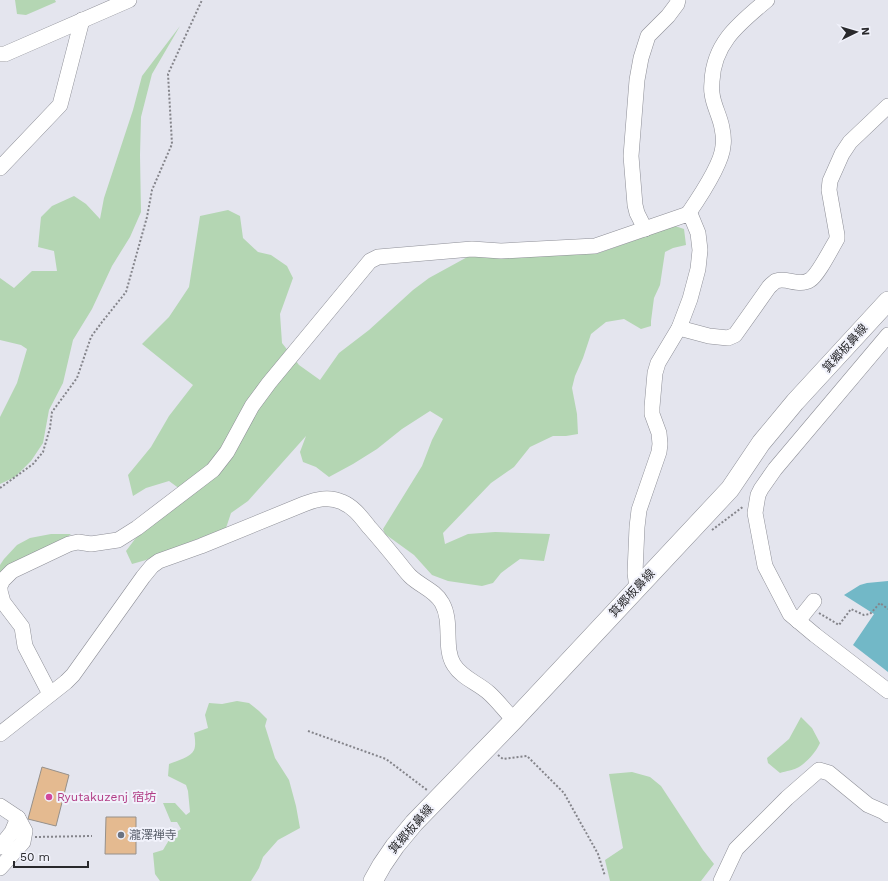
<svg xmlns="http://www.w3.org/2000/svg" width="888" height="881" font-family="'Work Sans','Noto Sans JP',sans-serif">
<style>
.green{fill:#b4d6b3}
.water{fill:#72b8c7}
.building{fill:#e4ba90;stroke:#96908a}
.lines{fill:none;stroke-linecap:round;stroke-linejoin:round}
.minor-casing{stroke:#8e8f97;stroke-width:16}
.major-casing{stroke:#8e8f97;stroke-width:20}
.path{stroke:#84848a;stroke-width:2;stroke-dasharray:2 2;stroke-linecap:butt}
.minor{stroke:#fff;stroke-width:15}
.major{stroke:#fff;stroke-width:19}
.hotel-dot{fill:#d1479c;stroke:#f1f2fb;stroke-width:1.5}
.worship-dot{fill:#6b7280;stroke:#f1f2fb;stroke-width:1.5}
.labels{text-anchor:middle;stroke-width:4;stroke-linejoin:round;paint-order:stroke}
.street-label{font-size:12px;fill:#29292c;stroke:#f1f2fb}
.hotel-label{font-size:12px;fill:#b23c85;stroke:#f1f2fb;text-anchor:start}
.worship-label{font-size:12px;fill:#5b616d;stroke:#f1f2fb;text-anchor:start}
</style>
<rect width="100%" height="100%" fill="#e4e5ee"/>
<g class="green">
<path d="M15 0H55L56 2 26 15 17 14Z"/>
<path d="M180 26 152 74 141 117 140 155 141 212 130 237 112 266 92 309 73 340 63 383 49 410 43 443 31 461 15 477 0 484V417L17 383 27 349 21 345 0 340V278L14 288 32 271H57L54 251 38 247 41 217 52 206 74 196 86 204 100 219 104 198 133 110 142 76Z"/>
<path d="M228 210 240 216 243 238 258 252 271 255 287 266 293 278 284 303 280 314 282 343 299 365 320 380 339 353 369 330 413 290 429 278 471 255 596 254 675 226 684 229 686 245 673 248 665 252 660 285 654 298 651 321V326L641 329 624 319 606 322 591 334 583 358 575 376 572 388 577 414 578 434 566 436H553L530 447 514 467 491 483 443 533 445 544 468 534 495 532 550 534 544 561 520 559 501 573 493 583 482 586 448 581 432 575 414 555 385 534 383 529 422 466 432 440 443 419 430 411 402 429 377 449 353 464 329 477 316 467 303 462 300 452 306 436 248 501 231 513 226 528 159 554 146 560 132 564 126 551 135 539 188 495 169 481 146 488 133 496 128 475 151 447 169 416 193 385 142 344 169 317 189 287 200 216Z"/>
<path d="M51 534H71L64 540 0 576V565L4 559 17 545 30 538Z"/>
<path d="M237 701 249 703 259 711 267 719 265 726 275 758 289 780 296 806 300 828 278 840 263 857 259 868 251 881H160L155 874 153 853 163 850 172 835 181 829 177 822H171L163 803H175L186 815 190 812 188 791 186 785 168 776 169 764C177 761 191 757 194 750 196 745 195 738 194 733L208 728 205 715 209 703 222 704Z"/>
<path d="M801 717 812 728 820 743C816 752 807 762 799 767 794 770 786 771 780 773L768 763 767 758 789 739Z"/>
<path d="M632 772 650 777 661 786 703 850 714 864 701 881H610L605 860 623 848 609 774Z"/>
</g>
<path class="water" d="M888 581V672L853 645 874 614 844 595 860 585 867 583Z"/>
<g class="building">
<path d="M42 767 69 775 56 826 28 819Z"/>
<path d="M106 817H136V854H105Z"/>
</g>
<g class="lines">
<defs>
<g id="minor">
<path d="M0 54H5L129 0"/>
<path d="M0 168 60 105 82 20"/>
<path d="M688 214C699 198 722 164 723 146 724 141 723 133 722 128 720 116 713 105 712 93 711 89 712 84 712 81 714 42 740 23 767 0"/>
<path d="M645 229 637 213 635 205 631 156 637 80 641 58 648 36 668 16 677 4 678 0"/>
<path d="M679 328 709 336 728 338 735 335 769 287C771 285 774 282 776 281 787 277 799 287 810 280 818 275 831 249 837 239V235L829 190 830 181 842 154 850 142 888 106"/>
<path d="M888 335 775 469 761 489 758 495 755 513 765 566 790 614 815 635 888 691"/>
<path d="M0 589V586L3 580 12 571 69 544 78 542 91 544 118 540 137 528 213 470 227 452 252 406 269 383 370 261 378 257 472 249 501 251 595 246 688 214 691 216 698 233 700 250 698 269 690 299 679 328 658 363 655 373 652 407V414L659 433 660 444 659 452 639 510 637 527 635 573 637 588"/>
<path d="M0 591 3 602 22 627 25 646 50 694"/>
<path d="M798 621 814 601"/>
<path d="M0 734 66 682 73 675 143 577 152 566 159 561 201 546 304 504C317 499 329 496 342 502 354 507 361 517 369 527 378 537 387 548 396 559 401 565 405 571 410 576 420 586 435 590 442 603 453 622 443 648 454 665 462 678 478 683 489 693 498 701 505 711 514 720"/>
<path d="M0 806 18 818 25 831 23 842 0 868"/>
<path d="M0 847 12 832 18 818"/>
<path d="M721 881 736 849 787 798 819 770 829 773 868 805 884 812 888 815"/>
</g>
<path id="major" d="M373 881 382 865 395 846 414 823 514 720 730 489 761 443 795 402 888 301"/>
</defs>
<use href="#minor" class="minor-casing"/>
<use href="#major" class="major-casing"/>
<g class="path">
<path d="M0 488 33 464 43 452 50 428 52 412 77 378 91 337 102 322 126 292 147 217 152 190 172 144 168 74 202 0"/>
<path d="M712 530 744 506"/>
<path d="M819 613 839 625 851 609 864 615 870 614 880 603 888 609"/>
<path d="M308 731 386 759 427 790"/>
<path d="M498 755 503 759 527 756 564 793 598 854 605 876"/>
<path d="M35 837 92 836"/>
</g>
<use href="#minor" class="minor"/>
<use href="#major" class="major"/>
</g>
<circle class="hotel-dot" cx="49" cy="797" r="4"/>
<circle class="worship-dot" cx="121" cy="835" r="4"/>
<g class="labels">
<g class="street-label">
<text transform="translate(845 348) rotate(-48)" y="4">箕郷板鼻線</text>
<text transform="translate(632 593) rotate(-47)" y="4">箕郷板鼻線</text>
<text transform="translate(411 829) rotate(-49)" y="4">箕郷板鼻線</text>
</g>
<g class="hotel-label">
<text x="57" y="801">Ryutakuzenj 宿坊</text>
</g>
<g class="worship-label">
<text x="129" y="839">瀧澤禅寺</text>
</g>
</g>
<g transform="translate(856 32) rotate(85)" stroke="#f1f2fb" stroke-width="3" paint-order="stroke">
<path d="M0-3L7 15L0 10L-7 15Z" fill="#29292c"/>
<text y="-6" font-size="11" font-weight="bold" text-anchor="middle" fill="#29292c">N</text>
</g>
<path d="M14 861v6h74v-6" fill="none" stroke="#29292c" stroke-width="2"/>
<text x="20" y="861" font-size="12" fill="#29292c" stroke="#f1f2fb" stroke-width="3" paint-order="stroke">50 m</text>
</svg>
